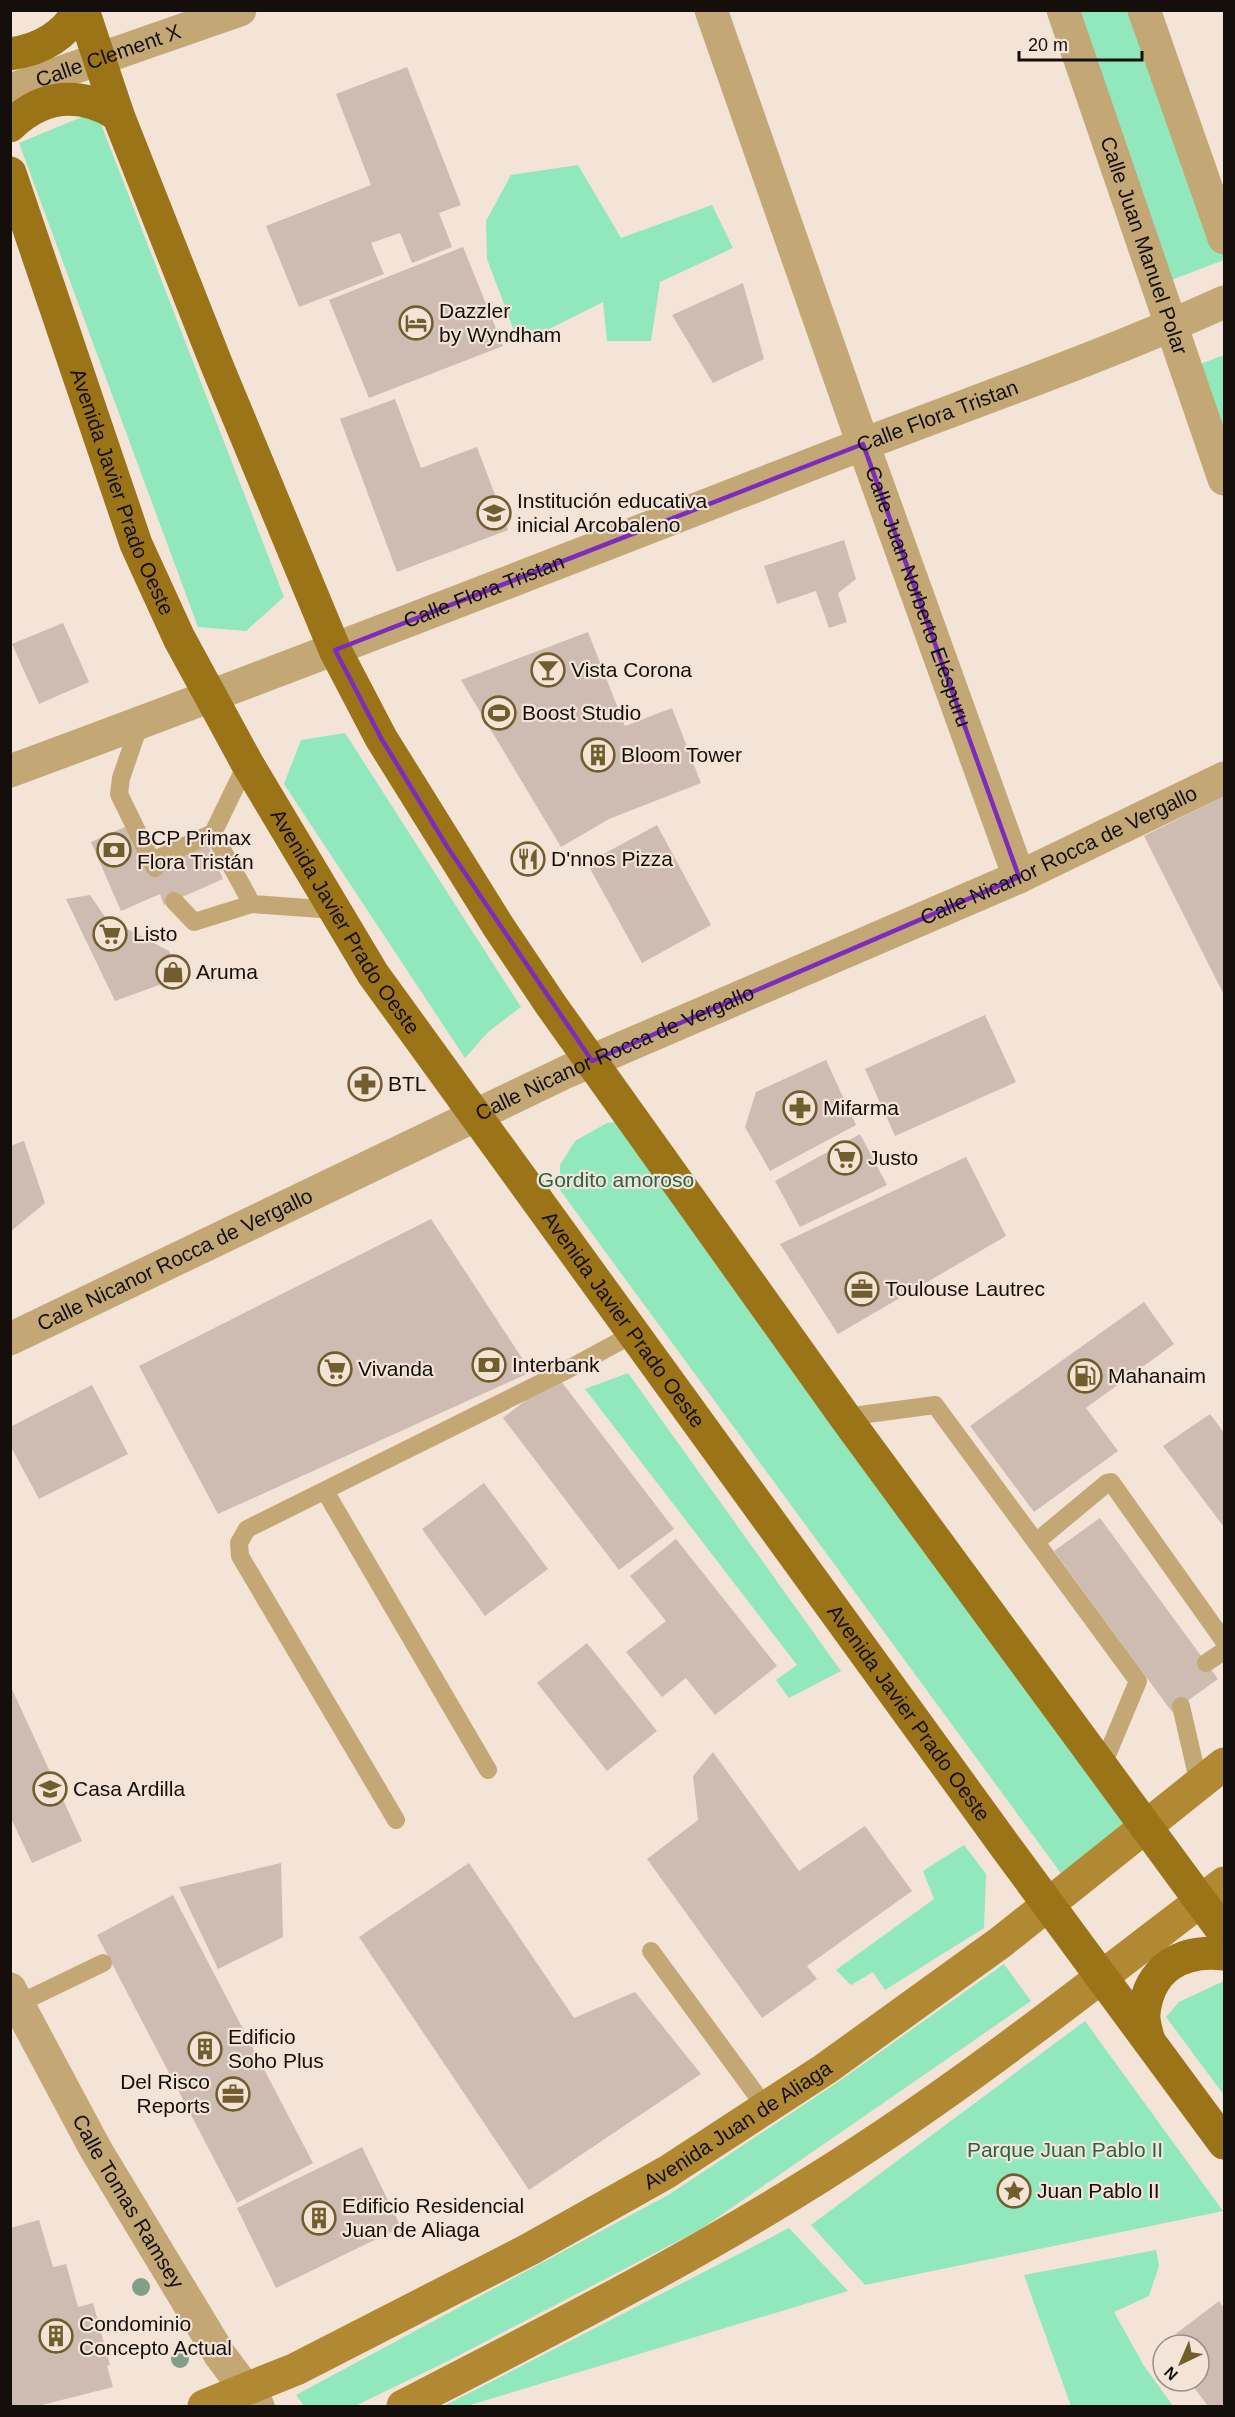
<svg xmlns="http://www.w3.org/2000/svg" width="1235" height="2417" font-family="Helvetica,sans-serif">
<style>
.green{fill:#90e8bc}
.building{fill:#cebcb3}
.lines{fill:none;stroke-linecap:round;stroke-linejoin:round}
.service{stroke:#c3a876;stroke-width:18}
.minor{stroke:#c3a876;stroke-width:33}
.secondary{stroke:#b18933;stroke-width:33}
.primary{stroke:#9c7418;stroke-width:33}
.tree{fill:#829e88}
.marked{fill:none;stroke:#7b2cbf;stroke-width:4.5;stroke-linejoin:round}
.labels{text-anchor:middle;stroke-width:4.5;stroke-linejoin:round;paint-order:stroke}
.street-label{font-size:21px;fill:#140f0b;stroke:#f4e3d7}
.poi-label{font-size:21px;fill:#140f0b;stroke:#f4e3d7;text-anchor:start}
.park-label{font-size:21px;fill:#246548;stroke:#f4e3d7}
</style>
<rect width="100%" height="100%" fill="#f4e3d7"/>
<g class="green">
<path d="M1063 11H1141L1224 238V260L1158 285Z"/>
<path d="M96 111 284 597 246 631 198 627 19 143Z"/>
<path d="M578 165 621 238 712 205 733 248 660 282 651 341H607L603 302 519 344 487 259 486 221 511 175Z"/>
<path d="M1224 355V479L1187 369Z"/>
<path d="M345 733 521 1007 488 1032 465 1058 284 784 301 740Z"/>
<path d="M636 1120 1146 1826 1071 1887 560 1190V1165L575 1141 607 1123Z"/>
<path d="M628 1373 841 1671 789 1698 776 1680 797 1665 585 1389Z"/>
<path d="M964 1845 986 1874 984 1928 885 1990 873 1972 851 1985 836 1970 934 1899 923 1871Z"/>
<path d="M1004 1964 1031 2001 701 2229 450 2360 355 2406H304L296 2395 670 2194 838 2082Z"/>
<path d="M1224 1981V2095L1166 2017 1179 2002Z"/>
<path d="M1085 2021 1223 2211 865 2285 811 2225Z"/>
<path d="M789 2228 848 2291 467 2406H444Z"/>
<path d="M1156 2250 1159 2266 1149 2296 1114 2312 1144 2366 1173 2406H1071L1024 2275Z"/>
</g>
<g class="building">
<path d="M407 67 461 205 439 213 452 247 412 263 400 233 371 243 384 274 299 307 266 226 371 185 336 94Z"/>
<path d="M463 247 503 346 369 398 329 300Z"/>
<path d="M743 283 764 359 713 383 672 315Z"/>
<path d="M395 399 421 468 477 447 508 530 397 572 340 419Z"/>
<path d="M844 540 856 579 838 593 847 622 829 628 816 591 777 604 764 566Z"/>
<path d="M63 623 89 682 39 704 12 644Z"/>
<path d="M588 632 625 726 672 708 701 783 609 819 561 847 461 680Z"/>
<path d="M1224 796V995L1144 836Z"/>
<path d="M657 825 711 925 642 963 587 863Z"/>
<path d="M127 826 147 871 208 845 223 879 164 905 160 894 121 911 91 842Z"/>
<path d="M90 895 105 917 169 951 181 977 115 1001 66 899Z"/>
<path d="M985 1015 1016 1082 895 1136 865 1069Z"/>
<path d="M826 1060 856 1125 770 1171 745 1127 756 1092Z"/>
<path d="M860 1134 887 1185 800 1227 775 1181Z"/>
<path d="M24 1141 45 1203 10 1232V1146Z"/>
<path d="M966 1157 1006 1236 838 1334 780 1244Z"/>
<path d="M431 1219 531 1372 218 1514 139 1366Z"/>
<path d="M1144 1302 1174 1344 1086 1408 1118 1451 1034 1512 970 1426Z"/>
<path d="M557 1376 674 1529 619 1570 503 1418Z"/>
<path d="M92 1385 128 1454 39 1499 10 1445V1427Z"/>
<path d="M1210 1414 1224 1433V1527L1163 1446Z"/>
<path d="M484 1483 548 1569 485 1616 422 1529Z"/>
<path d="M1100 1518 1218 1679 1172 1712 1054 1551Z"/>
<path d="M676 1539 777 1666 715 1715 686 1678 662 1697 626 1652 666 1621 630 1576Z"/>
<path d="M587 1643 657 1731 607 1771 537 1683Z"/>
<path d="M10 1685 82 1841 32 1863 10 1816Z"/>
<path d="M713 1752 799 1871 865 1826 912 1891 807 1966 817 1979 762 2018 647 1859 698 1820 693 1776Z"/>
<path d="M281 1863 283 1937 218 1969 179 1887Z"/>
<path d="M469 1863 574 2018 635 1992 701 2074 529 2190 359 1937Z"/>
<path d="M173 1895 313 2163 237 2203 97 1935Z"/>
<path d="M362 2147 401 2227 276 2288 237 2208Z"/>
<path d="M39 2220 53 2267 66 2264 78 2307 93 2303 110 2365 107 2366 113 2387 38 2406H10V2228Z"/>
<path d="M1219 2301 1224 2308V2406H1208L1189 2381H1199V2345H1161Z"/>
</g>
<g class="lines">
<g class="service">
<path d="M140 723 121 778 119 794 155 868"/>
<path d="M247 763 213 833 252 904 335 910"/>
<path d="M152 861 213 833"/>
<path d="M174 901 194 922 252 904"/>
<path d="M845 1417 935 1405 1138 1681 1102 1767"/>
<path d="M325 1491 488 1770"/>
<path d="M1036 1542 1107 1483 1111 1482 1224 1641"/>
<path d="M1206 1663 1224 1651"/>
<path d="M1181 1706 1199 1784"/>
<path d="M396 1820 240 1556 239 1543 247 1529 565 1371 635 1333"/>
<path d="M651 1951 766 2108"/>
<path d="M18 2004 103 1963"/>
</g>
<g class="minor">
<path id="s1" d="M711 10 863 444 1019 877"/>
<path id="s2" d="M1063 10 1224 479"/>
<path d="M1144 10 1224 238"/>
<path id="s3" d="M10 90 240 10"/>
<path id="s4" d="M10 771C281 671 548 567 817 462 952 409 1092 362 1224 302"/>
<path id="s5" d="M10 1339 566 1072 1019 877 1224 778"/>
<path id="s6" d="M10 1989 96 2150 220 2355 258 2406"/>
</g>
<g class="secondary">
<path id="s7" d="M204 2406 296 2369 530 2249 667 2172 825 2069 1001 1942 1224 1764"/>
<path d="M403 2406C565 2323 726 2241 877 2140 997 2060 1110 1970 1224 1883"/>
</g>
<g class="primary">
<path d="M83 10 118 115 218 368 335 650 381 738 498 926 551 1005 845 1417 1224 1933"/>
<path d="M10 54C39 50 64 37 79 10"/>
<path d="M10 126C43 94 80 91 118 115"/>
<path id="s8" d="M10 173 136 544 179 638 247 763 373 974 1008 1850 1224 2143"/>
<path d="M1149 2041C1147 2033 1143 2022 1144 2013 1149 1968 1182 1949 1224 1954"/>
</g>
</g>
<g class="tree">
<circle cx="141" cy="2287" r="9"/>
<circle cx="180" cy="2359" r="9"/>
</g>
<path class="marked" d="M863 444 1019 877 592 1061 448 848 381 738 335 650Z"/>
<defs>
<symbol id="hotel-ring" viewBox="-11 -11 22 22"><circle r="9.5" fill="#f4e3d7" stroke="#715e2c" stroke-width="1.5"/><path d="M-6-4.5h1.5V1H6V5H4.5V3h-9V5H-6ZM-4 0a1.8 1.8 0 1 1 3.6 0ZM.5 0V-2.5h3Q6-2.5 6 0Z" fill="#715e2c"/></symbol>
<symbol id="school-ring" viewBox="-11 -11 22 22"><circle r="9.5" fill="#f4e3d7" stroke="#715e2c" stroke-width="1.5"/><path d="M0-5L7-2L0 1L-7-2ZM-4 1L0 2.5L4 1V4Q0 6-4 4Z" fill="#715e2c"/></symbol>
<symbol id="bar-ring" viewBox="-11 -11 22 22"><circle r="9.5" fill="#f4e3d7" stroke="#715e2c" stroke-width="1.5"/><path d="M-6-5H6L.8 .8V4.5H3.5V6h-7V4.5H-.8V.8Z" fill="#715e2c"/></symbol>
<symbol id="stadium-ring" viewBox="-11 -11 22 22"><circle r="9.5" fill="#f4e3d7" stroke="#715e2c" stroke-width="1.5"/><path d="M0-5a6.5 5 0 1 0 0 10a6.5 5 0 1 0 0-10ZM-3.5-1.8h7v3.6h-7Z" fill="#715e2c"/></symbol>
<symbol id="building-ring" viewBox="-11 -11 22 22"><circle r="9.5" fill="#f4e3d7" stroke="#715e2c" stroke-width="1.5"/><path d="M-4-6H4V6H1V3H-1V6H-4ZM-2.5-4.3h1.7v1.8h-1.7ZM.8-4.3h1.7v1.8H.8ZM-2.5-1h1.7V.8h-1.7ZM.8-1h1.7V.8H.8Z" fill="#715e2c"/></symbol>
<symbol id="bank-ring" viewBox="-11 -11 22 22"><circle r="9.5" fill="#f4e3d7" stroke="#715e2c" stroke-width="1.5"/><path d="M-6-4H6V4H-6ZM0-2.3a2.3 2.3 0 1 0 0 4.6a2.3 2.3 0 1 0 0-4.6Z" fill="#715e2c"/></symbol>
<symbol id="restaurant-ring" viewBox="-11 -11 22 22"><circle r="9.5" fill="#f4e3d7" stroke="#715e2c" stroke-width="1.5"/><path d="M-5-6h1v4h1v-4h1v4h1v-4h1v5L-1.5 .5V6h-2V.5L-5-1ZM5-6V6H3V1.5H1.5Q1.5-4 5-6Z" fill="#715e2c"/></symbol>
<symbol id="supermarket-ring" viewBox="-11 -11 22 22"><circle r="9.5" fill="#f4e3d7" stroke="#715e2c" stroke-width="1.5"/><path d="M-6-5.5h2.5l.6 2H6L4.5 2H-2.5L-4.4-4H-6ZM-1.5 3.2a1.3 1.3 0 1 0 .1 0ZM3 3.2a1.3 1.3 0 1 0 .1 0Z" fill="#715e2c"/></symbol>
<symbol id="shop-ring" viewBox="-11 -11 22 22"><circle r="9.5" fill="#f4e3d7" stroke="#715e2c" stroke-width="1.5"/><path d="M-5-2.5h2.3a2.7 3.5 0 0 1 5.4 0H5L5.5 6h-11ZM-1.5-2.5h3a1.5 2.3 0 0 0-3 0Z" fill="#715e2c"/></symbol>
<symbol id="pharmacy-ring" viewBox="-11 -11 22 22"><circle r="9.5" fill="#f4e3d7" stroke="#715e2c" stroke-width="1.5"/><path d="M-2-6h4v4h4v4h-4v4h-4v-4h-4v-4h4Z" fill="#715e2c"/></symbol>
<symbol id="office-ring" viewBox="-11 -11 22 22"><circle r="9.5" fill="#f4e3d7" stroke="#715e2c" stroke-width="1.5"/><path d="M-6-3h4V-5.5h4V-3h4V5H-6ZM-1-4.5V-3h2v-1.5ZM-6 0V1H6V0Z" fill="#715e2c"/></symbol>
<symbol id="fuel-ring" viewBox="-11 -11 22 22"><circle r="9.5" fill="#f4e3d7" stroke="#715e2c" stroke-width="1.5"/><path d="M-5.5-6h7V0h2V4h1.3V-2.5L3-4.5l.8-.8L6-3V5H2.5V1h-1V6h-7ZM-4.2-4.7v3.2H.2V-4.7Z" fill="#715e2c"/></symbol>
<symbol id="sight-ring" viewBox="-11 -11 22 22"><circle r="9.5" fill="#f4e3d7" stroke="#715e2c" stroke-width="1.5"/><path d="M0-6L1.8-2.2L6-1.7L2.9 1.2L3.7 5.4L0 3.3L-3.7 5.4L-2.9 1.2L-6-1.7L-1.8-2.2Z" fill="#715e2c"/></symbol>
</defs>
<g fill-rule="evenodd">
<use href="#hotel-ring" x="397" y="304" width="38" height="38"/>
<use href="#school-ring" x="475" y="494" width="38" height="38"/>
<use href="#bar-ring" x="529" y="651" width="38" height="38"/>
<use href="#stadium-ring" x="480" y="694" width="38" height="38"/>
<use href="#building-ring" x="579" y="736" width="38" height="38"/>
<use href="#bank-ring" x="95" y="831" width="38" height="38"/>
<use href="#restaurant-ring" x="509" y="840" width="38" height="38"/>
<use href="#supermarket-ring" x="91" y="915" width="38" height="38"/>
<use href="#shop-ring" x="154" y="953" width="38" height="38"/>
<use href="#pharmacy-ring" x="346" y="1065" width="38" height="38"/>
<use href="#pharmacy-ring" x="781" y="1089" width="38" height="38"/>
<use href="#supermarket-ring" x="826" y="1139" width="38" height="38"/>
<use href="#office-ring" x="843" y="1270" width="38" height="38"/>
<use href="#bank-ring" x="470" y="1346" width="38" height="38"/>
<use href="#supermarket-ring" x="316" y="1350" width="38" height="38"/>
<use href="#fuel-ring" x="1066" y="1357" width="38" height="38"/>
<use href="#school-ring" x="31" y="1770" width="38" height="38"/>
<use href="#building-ring" x="186" y="2030" width="38" height="38"/>
<use href="#office-ring" x="214" y="2075" width="38" height="38"/>
<use href="#sight-ring" x="995" y="2172" width="38" height="38"/>
<use href="#building-ring" x="300" y="2199" width="38" height="38"/>
<use href="#building-ring" x="37" y="2317" width="38" height="38"/>
</g>
<g class="labels">
<g class="street-label">
<text dy="7" stroke="none"><textPath href="#s3" startOffset="104">Calle Clement X</textPath></text>
<text dy="7" stroke="none"><textPath href="#s2" startOffset="249">Calle Juan Manuel Polar</textPath></text>
<text dy="7" stroke="none"><textPath href="#s4" startOffset="993">Calle Flora Tristan</textPath></text>
<text dy="7" stroke="none"><textPath href="#s8" startOffset="338">Avenida Javier Prado Oeste</textPath></text>
<text dy="7" stroke="none"><textPath href="#s4" startOffset="507">Calle Flora Tristan</textPath></text>
<text dy="7" stroke="none"><textPath href="#s1" startOffset="622">Calle Juan Norberto Eléspuru</textPath></text>
<text dy="7" stroke="none"><textPath href="#s5" startOffset="1155">Calle Nicanor Rocca de Vergallo</textPath></text>
<text dy="7" stroke="none"><textPath href="#s8" startOffset="824">Avenida Javier Prado Oeste</textPath></text>
<text dy="7" stroke="none"><textPath href="#s5" startOffset="669">Calle Nicanor Rocca de Vergallo</textPath></text>
<text dy="7" stroke="none"><textPath href="#s5" startOffset="183">Calle Nicanor Rocca de Vergallo</textPath></text>
<text dy="7" stroke="none"><textPath href="#s8" startOffset="1310">Avenida Javier Prado Oeste</textPath></text>
<text dy="7" stroke="none"><textPath href="#s8" startOffset="1796">Avenida Javier Prado Oeste</textPath></text>
<text dy="7" stroke="none"><textPath href="#s7" startOffset="604">Avenida Juan de Aliaga</textPath></text>
<text dy="7" stroke="none"><textPath href="#s6" startOffset="243">Calle Tomas Ramsey</textPath></text>
</g>
<g class="poi-label">
<text x="439" y="318">Dazzler<tspan x="439" dy="24">by Wyndham</tspan></text>
<text x="517" y="508">Institución educativa<tspan x="517" dy="24">inicial Arcobaleno</tspan></text>
<text x="571" y="677">Vista Corona</text>
<text x="522" y="720">Boost Studio</text>
<text x="621" y="762">Bloom Tower</text>
<text x="137" y="845">BCP Primax<tspan x="137" dy="24">Flora Tristán</tspan></text>
<text x="551" y="866">D'nnos Pizza</text>
<text x="133" y="941">Listo</text>
<text x="196" y="979">Aruma</text>
<text x="388" y="1091">BTL</text>
<text x="823" y="1115">Mifarma</text>
<text x="868" y="1165">Justo</text>
<text x="885" y="1296">Toulouse Lautrec</text>
<text x="512" y="1372">Interbank</text>
<text x="358" y="1376">Vivanda</text>
<text x="1108" y="1383">Mahanaim</text>
<text x="73" y="1796">Casa Ardilla</text>
<text x="228" y="2044">Edificio<tspan x="228" dy="24">Soho Plus</tspan></text>
<text x="210" y="2089" text-anchor="end">Del Risco<tspan x="210" dy="24">Reports</tspan></text>
<text x="1037" y="2198">Juan Pablo II</text>
<text x="342" y="2213">Edificio Residencial<tspan x="342" dy="24">Juan de Aliaga</tspan></text>
<text x="79" y="2331">Condominio<tspan x="79" dy="24">Concepto Actual</tspan></text>
</g>
<g class="park-label">
<text x="616" y="1187">Gordito amoroso</text>
<text x="1065" y="2157">Parque Juan Pablo II</text>
</g>
</g>
<rect width="1235" height="2417" fill="none" stroke="#140f0b" stroke-width="24"/>
<g transform="translate(1181 2363) rotate(224)"><circle r="28" fill="#f4e3d7" stroke="#9a8e85" stroke-width="1.5"/>
<path d="M0-4.5L10 22L0 15L-10 22Z" fill="#715e2c"/>
<text y="-9" font-size="16" font-weight="bold" text-anchor="middle" fill="#140f0b">N</text>
</g>
<path d="M1019 51v9h123v-9" fill="none" stroke="#140f0b" stroke-width="3"/>
<text x="1028" y="51" font-size="18" fill="#140f0b" stroke="#f4e3d7" stroke-width="4.5" paint-order="stroke">20 m</text>
</svg>
